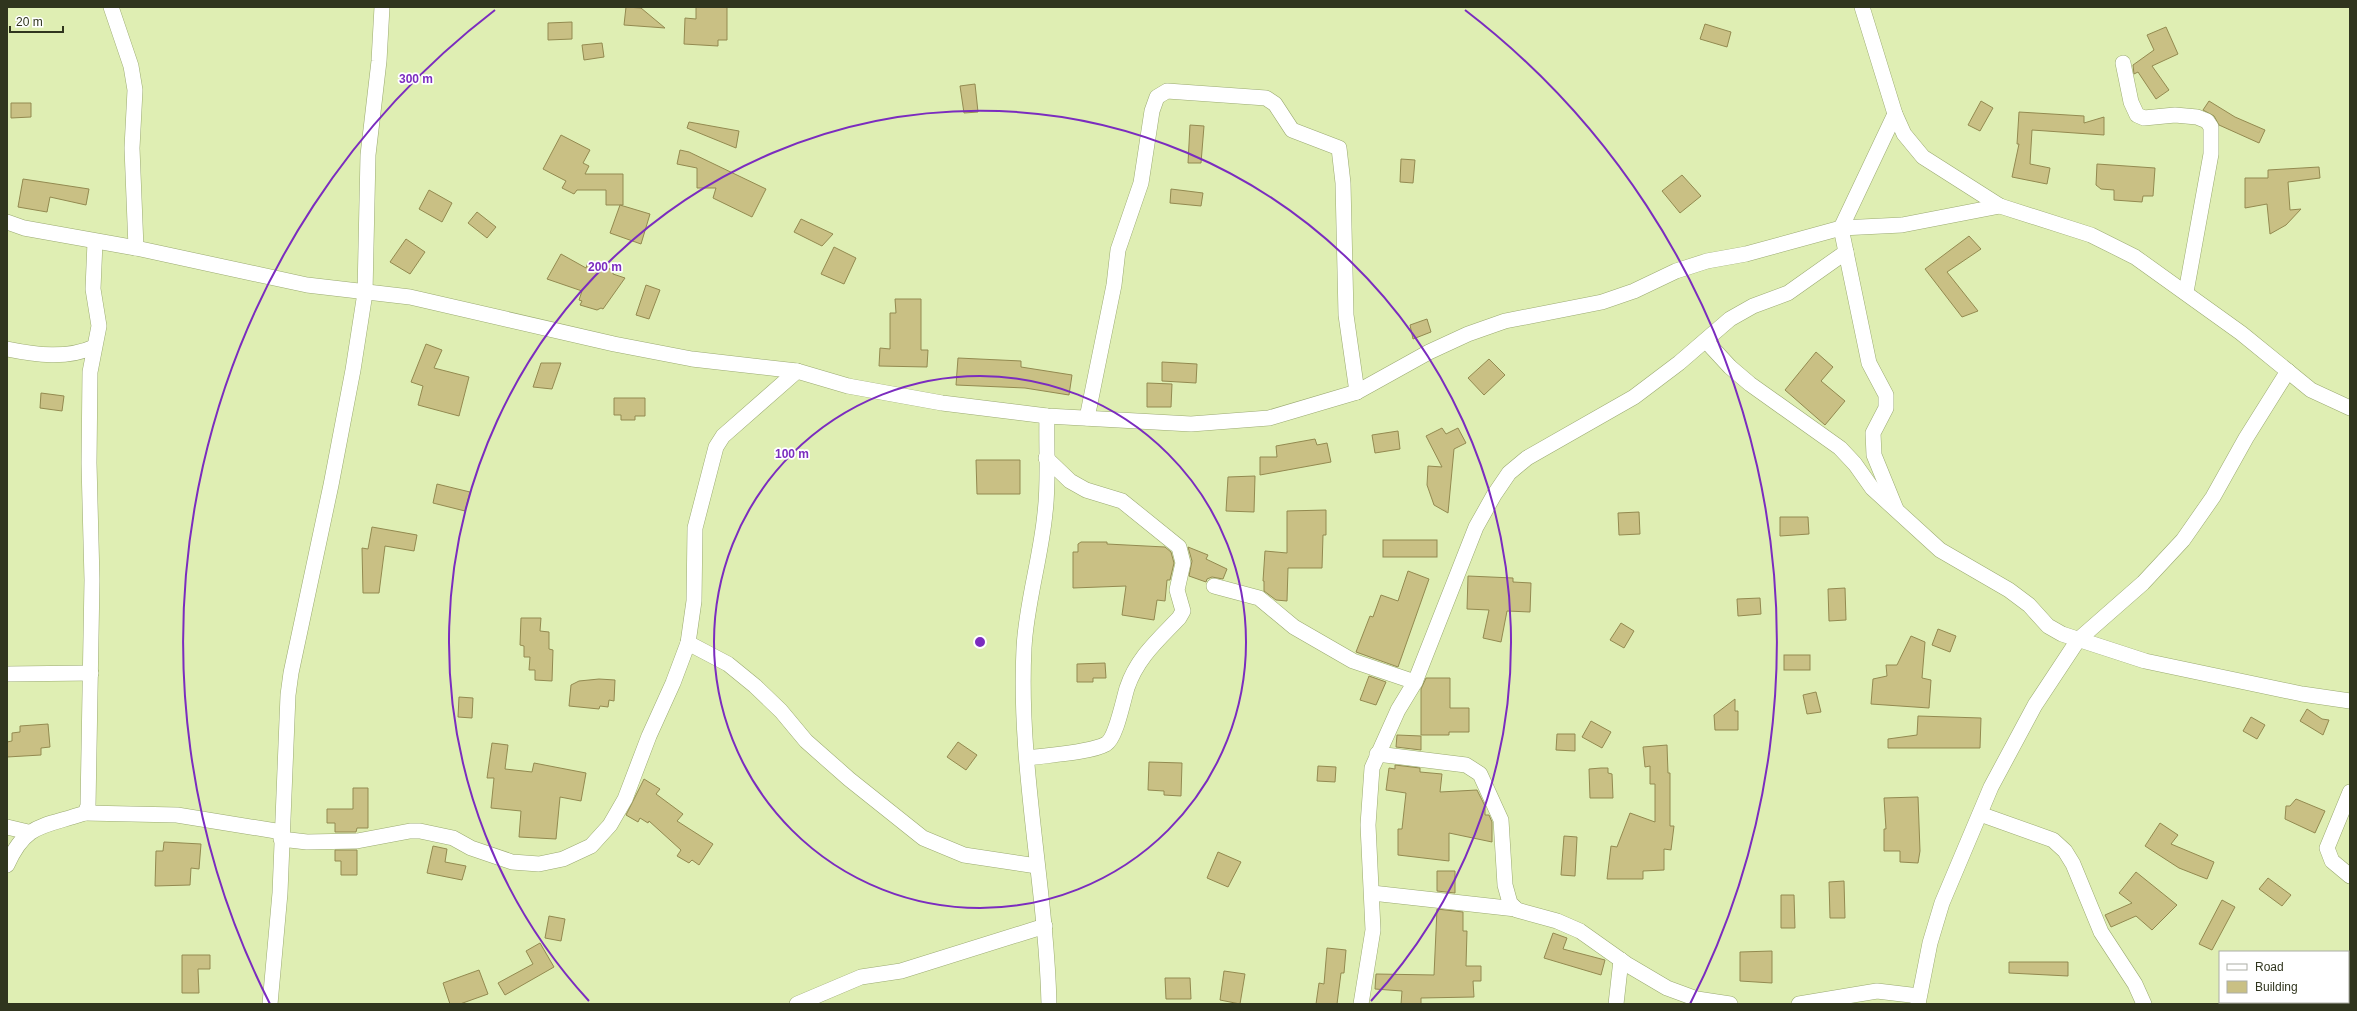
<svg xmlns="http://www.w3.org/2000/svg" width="2357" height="1011" font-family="Arial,sans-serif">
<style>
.building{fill:#c9c084;stroke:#938a50}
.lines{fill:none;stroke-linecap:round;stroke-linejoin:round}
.minor-casing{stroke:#9baa71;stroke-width:16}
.minor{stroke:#fff;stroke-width:15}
.ring{fill:none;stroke:#7b2cbf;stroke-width:2}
.centre{fill:#7b2cbf;stroke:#fff;stroke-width:2}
.ring-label{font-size:12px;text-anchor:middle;font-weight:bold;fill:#7b2cbf;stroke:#fff;stroke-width:3.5;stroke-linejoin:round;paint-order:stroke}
</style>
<rect width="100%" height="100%" fill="#dfeeb3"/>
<g class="building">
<path d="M626 7 641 8 665 28 624 25Z"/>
<path d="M696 7H727V40H718V46L684 44 685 18 696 19Z"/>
<path d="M572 22V39L548 40V23Z"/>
<path d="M1705 24 1731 32 1727 47 1700 39Z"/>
<path d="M2166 27 2178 54 2152 66 2169 90 2156 99 2138 72 2134 74 2133 65 2154 50 2147 35Z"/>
<path d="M602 43 604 57 584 60 582 45Z"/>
<path d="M975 84 978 112 964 113 960 86Z"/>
<path d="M1981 101 1993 108 1980 131 1968 125Z"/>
<path d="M2209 101 2235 117 2265 130 2259 143 2219 125 2214 116 2203 110Z"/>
<path d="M11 103H31V117L11 118Z"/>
<path d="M2019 112 2084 116V123L2104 117V135L2032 130 2030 164 2050 168 2047 184 2012 177 2019 144H2017Z"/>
<path d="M689 122 739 131 736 148 687 128Z"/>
<path d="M1190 125 1204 126 1201 163H1188Z"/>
<path d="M561 135 590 150 583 163 589 166 585 174H623V205H606V190H577L574 194 562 188 566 181 543 169Z"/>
<path d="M680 150 689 152 766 189 752 217 713 198 716 188H697V168L677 164Z"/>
<path d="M1401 159 1415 160 1413 183 1400 182Z"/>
<path d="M2097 164 2155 168 2153 196H2143L2142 202 2114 200V190L2101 189 2096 185Z"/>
<path d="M2319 167 2320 178 2288 182 2290 210 2301 209 2286 225 2270 234 2267 204 2245 208V178H2268V170Z"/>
<path d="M1682 175 1701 196 1680 213 1662 191Z"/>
<path d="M23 179 89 189 86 205 50 197 47 212 18 207Z"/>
<path d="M1171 189 1203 193 1201 206 1170 203Z"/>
<path d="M429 190 452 203 442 222 419 209Z"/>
<path d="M620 205 650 214 641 244 610 233Z"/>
<path d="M477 212 496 227 487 238 468 223Z"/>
<path d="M801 219 833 234 822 246 794 232Z"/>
<path d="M1969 236 1981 249 1947 272 1978 311 1962 317 1925 269Z"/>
<path d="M406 239 425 252 410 274 390 262Z"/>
<path d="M834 247 856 258 844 284 821 274Z"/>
<path d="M561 254 586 268 588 262 613 270V274L625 278 603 309 601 308 597 310 580 305 582 301 579 300 582 291 547 279Z"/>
<path d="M646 285 660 290 649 319 636 315Z"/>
<path d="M895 299H921V350H928L927 367 879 366 880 348 890 349V313H896Z"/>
<path d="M1427 319 1431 332 1413 339 1410 325Z"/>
<path d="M426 344 442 350 434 368 469 377 459 416 418 405 423 386 411 382Z"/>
<path d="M1816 352 1833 367 1821 381 1845 401 1825 425 1785 390Z"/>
<path d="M958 358 1021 361V367L1072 375 1069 395 1025 388 956 385Z"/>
<path d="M1489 359 1505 375 1484 395 1468 378Z"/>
<path d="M1162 362 1197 364 1196 383 1162 381Z"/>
<path d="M541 363H561L552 389 533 387Z"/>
<path d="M1147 383 1172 384 1171 407H1147Z"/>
<path d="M41 393 64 396 62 411 40 408Z"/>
<path d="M614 398H645V416H635V420H621V415H614Z"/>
<path d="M1442 428 1446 434 1458 428 1466 443 1454 449 1448 513 1434 505 1427 485 1428 466 1442 467 1426 436Z"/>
<path d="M1398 431 1400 449 1375 453 1372 435Z"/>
<path d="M1315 439 1317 445 1327 443 1331 462 1260 475V457H1277L1276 446Z"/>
<path d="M976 460H1020V494H977Z"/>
<path d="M1255 476 1254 512 1226 511 1228 477Z"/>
<path d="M437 484 470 492 465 511 433 503Z"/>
<path d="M1326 510V535H1323L1322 568H1288L1287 601 1276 600 1264 591V581H1263L1265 551 1287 553V511Z"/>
<path d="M1639 512 1640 534 1619 535 1618 513Z"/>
<path d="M1780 517H1808L1809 534 1780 536Z"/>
<path d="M372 527 417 535 414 551 385 546 379 593H363L362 548 368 549Z"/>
<rect x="1383" y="540" width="54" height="17"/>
<path d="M1081 542H1107V544L1165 547 1171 552 1174 563 1170 580H1167L1165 601 1157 600 1154 620 1122 615 1126 586 1073 588V552H1078V544Z"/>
<path d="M1188 547 1208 555 1206 559 1227 569 1223 579 1212 577 1207 579 1206 582 1189 576 1192 561Z"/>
<path d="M1408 571 1429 579 1398 667 1356 652 1370 616 1373 617 1381 595 1398 601Z"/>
<path d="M1468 576 1513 578V582L1531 583 1530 612 1507 611 1501 642 1483 638 1489 610 1467 609Z"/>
<path d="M1845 588 1846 620 1829 621 1828 589Z"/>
<path d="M1760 598 1761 614 1738 616 1737 599Z"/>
<path d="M521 618H541L540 631 549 632V649L553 650 552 681 535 680V670H529L530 657H524V646L520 645Z"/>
<path d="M1621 623 1634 631 1624 648 1610 640Z"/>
<path d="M1938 629 1956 636 1950 652 1932 645Z"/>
<path d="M1911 636 1925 642 1922 678 1931 680 1929 708 1871 704 1873 679 1887 676 1886 665H1897Z"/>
<rect x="1784" y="655" width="26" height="15"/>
<path d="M1105 663 1106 678H1093V682H1077V664Z"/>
<path d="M1369 676 1386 682 1376 705 1360 700Z"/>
<path d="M1426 678H1450V708H1469V732H1449V735H1421V689Z"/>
<path d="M599 679 615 680 614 701 609 700 608 707 600 706 599 709 569 706 571 685 579 681Z"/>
<path d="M1816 692 1821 712 1807 714 1803 695Z"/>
<path d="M459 697 473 698 472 718 458 717Z"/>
<path d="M1735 699V711H1738V730H1715L1714 715Z"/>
<path d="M2307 709 2322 719 2329 720 2323 735 2300 721Z"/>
<path d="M1918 716 1981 718 1980 748H1888V739L1917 735Z"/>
<path d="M2251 717 2265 725 2257 739 2243 731Z"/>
<path d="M1591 721 1611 732 1602 748 1582 737Z"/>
<path d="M48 724 50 747 41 748V755L7 757V742L12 741V733L20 732V726Z"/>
<path d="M1557 734H1575V751L1556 750Z"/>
<path d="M1397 735 1421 736V750L1396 747Z"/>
<path d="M958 742 977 755 966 770 947 757Z"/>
<path d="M492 743 508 745 505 769 532 772 534 763 586 773 581 801 560 797 556 839 519 837 521 811 491 808 494 778H487Z"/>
<path d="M1667 745 1668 773H1670V826H1674L1671 850 1664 849V870L1643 871V879H1607L1611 846 1617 847 1630 813 1655 822V784H1650V766L1645 767 1643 747Z"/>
<path d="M1149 762 1182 763 1181 796 1164 795V791L1148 790Z"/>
<path d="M1395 765 1420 768V772L1442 774 1440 792 1477 790 1485 806V815H1489L1492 822V842L1449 833V861L1398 855V829H1402L1406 793 1386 790 1389 768 1395 769Z"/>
<path d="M1318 766 1336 767 1335 782 1317 781Z"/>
<path d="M1601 768H1608V773L1612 774 1613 798H1590L1589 769Z"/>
<path d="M644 779 660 789 656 794 683 814 677 821 713 844 699 865 692 860 689 863 677 856 681 850 649 821 648 823 640 818 638 822 626 815Z"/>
<path d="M353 788H368V828H357L356 832H335V823H327V809H353Z"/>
<path d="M1918 797 1920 851 1918 863 1900 862V851H1884V829H1886L1884 798Z"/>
<path d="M2296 799 2325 811 2315 833 2285 819 2286 806H2290Z"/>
<path d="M2160 823 2178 835 2171 844 2214 862 2207 879 2179 868 2145 846Z"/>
<path d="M1564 836 1577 837 1575 876 1561 875Z"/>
<path d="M164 842 201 844 199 869 191 868 190 885 155 886 156 851H163Z"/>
<path d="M433 846 447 849 445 862 466 866 462 880 427 873Z"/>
<path d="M335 850H357V875H341V861H335Z"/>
<path d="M1218 852 1241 862 1228 887 1207 878Z"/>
<path d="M1437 871H1455V893L1437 891Z"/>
<path d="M2136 872 2177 905 2152 930 2136 916 2111 927 2105 915 2132 903 2119 893Z"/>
<path d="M2268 878 2291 895 2282 906 2259 889Z"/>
<path d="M1844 881 1845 918H1830L1829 882Z"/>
<path d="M1781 895H1794L1795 928H1781Z"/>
<path d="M2222 900 2235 907 2212 950 2199 944Z"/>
<path d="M1437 909 1463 912V931H1467L1466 966H1481V981H1473L1474 997 1421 998V1004H1401L1402 991 1375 989 1376 974 1434 975Z"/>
<path d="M549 916 565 919 561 941 545 938Z"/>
<path d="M1553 933 1567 938 1563 949 1605 960 1601 975 1544 958Z"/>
<path d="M540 943 554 967 505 995 498 983 533 964 526 951Z"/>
<path d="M1327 948 1346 950 1344 973H1341L1337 1004H1316L1319 983 1324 984Z"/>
<path d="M1772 951V983L1740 981V952Z"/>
<path d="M182 955H210V969H198L199 993H182Z"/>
<path d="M2009 962H2068V976L2009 973Z"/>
<path d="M479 970 488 994 460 1004H450L443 983Z"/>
<path d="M1224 971 1245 974 1240 1004 1220 1000Z"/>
<path d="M1165 978H1190L1191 999H1166Z"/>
</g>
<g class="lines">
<defs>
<g id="minor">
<path d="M111 7 131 66 135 90 132 148 136 248"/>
<path d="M1862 7 1895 114 1904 134 1923 157 2000 206 2091 235 2135 257 2241 333 2311 390 2350 408"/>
<path d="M2123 63 2131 102 2137 115 2144 118 2175 115 2197 117 2207 121 2211 127V154L2186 292"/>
<path d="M1895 114 1841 228 1869 363 1886 395V408L1873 433 1874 455 1896 509"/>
<path d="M7 222 24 228 136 248 307 285 410 297 614 344 692 359 797 371 848 386 942 403 1047 416 1191 424 1269 418 1357 392 1429 352 1468 334 1505 321 1602 302 1634 291 1676 271 1707 261 1746 254 1841 228 1902 225 2000 206"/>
<path d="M1706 341 1730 367 1750 384 1840 448 1855 464 1872 488 1940 550 2009 590 2029 605 2048 626 2062 634 2145 661 2302 694 2350 701"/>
<path d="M7 349C36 355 67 359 94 347"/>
<path d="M1047 416C1046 448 1049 482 1045 513 1041 557 1026 605 1024 648 1018 767 1046 885 1049 1004"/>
<path d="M1087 418 1114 285 1118 250 1141 183 1152 111 1157 97 1167 91 1266 98 1275 104 1292 130 1339 148 1343 183 1346 315 1357 392"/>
<path d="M1214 586 1259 598 1294 627 1353 661 1415 682"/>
<path d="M688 643 728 664 755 686 781 711 806 741 849 779 923 838 964 855 1037 866"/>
<path d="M7 674 91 673"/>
<path d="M1377 754 1466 765 1480 774 1501 820 1505 885 1510 903 1517 910 1557 921 1580 931 1628 965 1667 988 1697 999 1730 1004"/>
<path d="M1028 758C1047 755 1090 753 1106 744 1116 738 1123 701 1127 688 1137 658 1158 640 1179 618L1183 611 1177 590 1183 563 1179 547 1122 501 1086 490 1070 481 1046 458"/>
<path d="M2350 792 2327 848 2332 861 2350 876"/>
<path d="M85 813 177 815 282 832"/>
<path d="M1980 814 2053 840 2065 851 2073 864 2101 932 2135 984 2144 1004"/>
<path d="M7 827 28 832"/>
<path d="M281 839 307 842 357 841 410 831H420L453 838 471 848 512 862 539 864 563 859 591 846 610 825 625 799 649 736 673 683 688 643 694 601 695 528 716 447 723 436 797 371"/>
<path d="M7 865C26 822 44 827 85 813L88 806 92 580 89 463 90 372 99 326 93 289 95 242"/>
<path d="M1372 893 1516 909"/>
<path d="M270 1004 280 893 288 695 291 673 331 485 353 370 365 293 368 155 379 61 382 7"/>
<path d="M797 1004 861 977 901 971 1045 926"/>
<path d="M1361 1004 1373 930 1368 825 1372 768 1398 710 1415 682 1476 527 1494 495 1509 473 1527 458 1634 397 1679 363 1730 319 1753 306 1788 293 1846 252"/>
<path d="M1616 1004 1621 960"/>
<path d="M1799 1004 1877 991 1919 996"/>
<path d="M1918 1004 1930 943 1942 903 1991 787 2035 705 2078 640 2143 583 2183 540 2213 497 2246 438 2288 371"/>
</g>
</defs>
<use href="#minor" class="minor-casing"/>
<use href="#minor" class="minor"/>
</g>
<g class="ring">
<circle cx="980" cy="642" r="266"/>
<path d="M589 1001A531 531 0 1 1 1371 1001"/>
<path d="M270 1004A797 797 0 0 1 495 10M1465 10A797 797 0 0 1 1690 1004"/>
</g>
<circle cx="980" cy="642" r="6" class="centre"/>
<g class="ring-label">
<text x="416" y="83">300 m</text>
<text x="605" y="271">200 m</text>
<text x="792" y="458">100 m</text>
</g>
<rect width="2357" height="1011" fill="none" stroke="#30351e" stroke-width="16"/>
<rect x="2219" y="951" width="130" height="52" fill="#ffffff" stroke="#acaea5"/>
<rect x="2227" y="964" width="20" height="6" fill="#ffffff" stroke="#acaea5"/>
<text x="2255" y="971" font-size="12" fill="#30351e">Road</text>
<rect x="2227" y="981" width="20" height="12" fill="#c9c084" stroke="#acaea5"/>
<text x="2255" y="991" font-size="12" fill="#30351e">Building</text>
<path d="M10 26v6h53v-6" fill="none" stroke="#30351e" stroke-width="2"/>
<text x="16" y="26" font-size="12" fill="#30351e" stroke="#ffffff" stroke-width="3" paint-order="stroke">20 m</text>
</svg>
